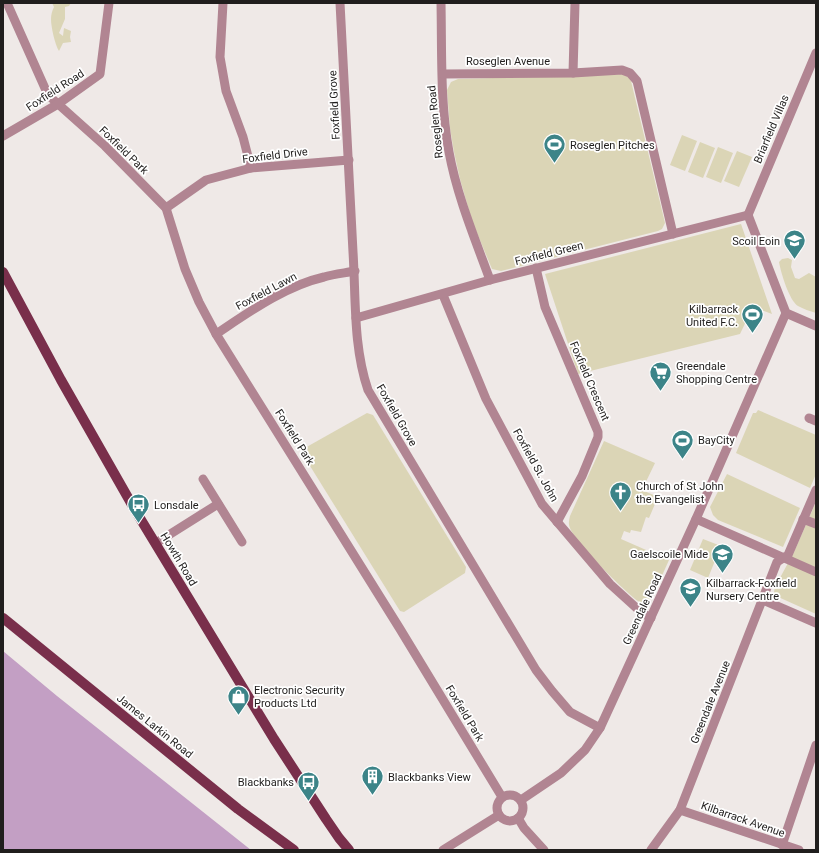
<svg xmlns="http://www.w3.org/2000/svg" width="819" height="853" font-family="Roboto,sans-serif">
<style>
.green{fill:#dbd5b6}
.water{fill:#c39fc4}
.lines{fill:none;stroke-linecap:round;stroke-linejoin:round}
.minor{stroke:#b18592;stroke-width:9}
.major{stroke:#792f4b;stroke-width:10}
.labels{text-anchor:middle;stroke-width:3.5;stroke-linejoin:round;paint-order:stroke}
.street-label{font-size:11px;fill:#201e1d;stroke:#fff}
.poi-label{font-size:11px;fill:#201e1d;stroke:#fff;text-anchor:start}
</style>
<rect width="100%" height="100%" fill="#efe9e7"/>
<g class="green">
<path d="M52 3H71L69 6 65 7V19L59 33 63 36 64 28 71 31 70 37 71 42 63 43 59 51C55 45 51 27 51 19 51 15 52 11 54 7Z"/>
<path d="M621 74 628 76 631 81 665 223 662 229 658 231 501 271 492 269 472 221 460 179 454 152 450 128 447 90 451 82 458 79Z"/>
<path d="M682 135 697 141 685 171 670 165Z"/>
<path d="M700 142 715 148 703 178 688 172Z"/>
<path d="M718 147 733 153 721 183 706 177Z"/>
<path d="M737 151 752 157 739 187 724 181Z"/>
<path d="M741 224 772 314 753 307 740 334 578 374 545 274Z"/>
<path d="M788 258 792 260 791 267 795 278 799 279 809 273 816 277V313C810 311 803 309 798 306 789 300 781 273 779 262L782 259Z"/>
<path d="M758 410 816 435V474L810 488 736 453 753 413H756Z"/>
<path d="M367 413 373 415 466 567 465 573 404 612 400 611 302 453 303 449Z"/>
<path d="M604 441 655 463 642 490 658 497 649 518 646 517 641 532 631 530 630 533 624 531 621 539 669 560 652 598 647 602C643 603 641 603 638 601 624 591 575 542 570 528 568 524 569 520 570 516Z"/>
<path d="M727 474 800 508 783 547 718 520 713 515 710 507Z"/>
<path d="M816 502V614L776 596 774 592 775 587 794 552Z"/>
<path d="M703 539 721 546 708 578 690 570Z"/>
</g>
<path class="water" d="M3 651 57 696 251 850H3Z"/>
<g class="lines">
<g class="minor">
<path d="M7 3 48 95 105 146 166 208 185 269 199 302 216 334 400 629 502 797"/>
<path d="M223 3 220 57 226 91 243 137 251 168"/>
<path d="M340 3C345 86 349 169 353 252 356 298 353 346 368 390L536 670 552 691 570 712 600 728"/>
<path d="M441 3C442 52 440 104 449 152 457 196 475 239 490 280"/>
<path d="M573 73 575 3"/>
<path d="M443 74 573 73 622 70 630 73 637 81 673 234"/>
<path d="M3 136 58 104 100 74 109 3"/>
<path d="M166 208 206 180 251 168 349 160"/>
<path d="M748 215 816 53"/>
<path d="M748 215 786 313 816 326"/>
<path d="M536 268 545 307 598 432V437L582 476 557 522"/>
<path d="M443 295 486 399 542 504 610 584 642 613 651 618"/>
<path d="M356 318 490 280 748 215"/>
<path d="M216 334C249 312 285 286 324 277 334 274 345 273 355 271"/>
<path d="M809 418 816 421"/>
<path d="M203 479 242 542"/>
<path d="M696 519 816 572"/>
<path d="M803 519 816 524"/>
<path d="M156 543 218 504"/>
<path d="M763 600 816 623"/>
<circle cx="510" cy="808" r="13"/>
<path d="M521 800 561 773 585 750 600 728 696 519 786 313"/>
<path d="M680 810 799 850"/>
<path d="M518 818 524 828 544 850"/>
<path d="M782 845 816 745"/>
<path d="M443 850 499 815"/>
<path d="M651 850 680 810 777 562 788 555 816 490"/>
</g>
<g class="major">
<path d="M3 272 61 380 135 510 274 739 326 819 339 838 349 850"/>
<path d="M3 618 238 809 294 850"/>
</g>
</g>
<defs>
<symbol id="stadium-pin" viewBox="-11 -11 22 30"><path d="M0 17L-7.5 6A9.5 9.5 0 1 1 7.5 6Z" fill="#3c8488" stroke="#fff"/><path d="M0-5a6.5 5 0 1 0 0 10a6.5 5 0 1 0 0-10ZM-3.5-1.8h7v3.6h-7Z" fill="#fff"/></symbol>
<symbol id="school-pin" viewBox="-11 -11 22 30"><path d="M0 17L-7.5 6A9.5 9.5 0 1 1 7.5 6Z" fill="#3c8488" stroke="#fff"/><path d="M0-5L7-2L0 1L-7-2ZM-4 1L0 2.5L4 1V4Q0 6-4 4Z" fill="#fff"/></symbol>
<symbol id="supermarket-pin" viewBox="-11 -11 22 30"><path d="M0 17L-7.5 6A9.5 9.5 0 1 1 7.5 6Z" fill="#3c8488" stroke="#fff"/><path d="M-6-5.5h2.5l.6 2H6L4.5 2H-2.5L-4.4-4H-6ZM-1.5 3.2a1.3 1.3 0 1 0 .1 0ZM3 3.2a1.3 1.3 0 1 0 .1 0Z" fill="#fff"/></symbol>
<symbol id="church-pin" viewBox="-11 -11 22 30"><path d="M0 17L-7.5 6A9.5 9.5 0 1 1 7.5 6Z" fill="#3c8488" stroke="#fff"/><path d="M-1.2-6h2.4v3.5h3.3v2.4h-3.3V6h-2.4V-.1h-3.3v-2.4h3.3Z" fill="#fff"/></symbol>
<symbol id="bus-pin" viewBox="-11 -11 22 30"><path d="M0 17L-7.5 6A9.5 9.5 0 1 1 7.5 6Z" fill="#3c8488" stroke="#fff"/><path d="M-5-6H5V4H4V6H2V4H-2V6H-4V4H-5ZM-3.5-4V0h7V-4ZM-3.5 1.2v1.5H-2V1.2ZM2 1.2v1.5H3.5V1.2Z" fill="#fff"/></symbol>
<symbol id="shop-pin" viewBox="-11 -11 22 30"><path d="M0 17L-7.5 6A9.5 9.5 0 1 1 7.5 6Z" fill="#3c8488" stroke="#fff"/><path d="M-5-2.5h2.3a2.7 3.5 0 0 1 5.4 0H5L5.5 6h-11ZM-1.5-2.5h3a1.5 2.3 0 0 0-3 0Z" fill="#fff"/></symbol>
<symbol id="building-pin" viewBox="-11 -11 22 30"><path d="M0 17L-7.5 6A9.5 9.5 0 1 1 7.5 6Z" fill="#3c8488" stroke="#fff"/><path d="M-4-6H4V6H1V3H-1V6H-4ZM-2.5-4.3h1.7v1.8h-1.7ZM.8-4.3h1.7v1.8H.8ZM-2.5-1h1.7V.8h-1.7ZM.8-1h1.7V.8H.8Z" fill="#fff"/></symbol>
</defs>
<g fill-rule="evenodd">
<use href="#stadium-pin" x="542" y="132" width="25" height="34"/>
<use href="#school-pin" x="782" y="228" width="25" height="34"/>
<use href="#stadium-pin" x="740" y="302" width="25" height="34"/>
<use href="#supermarket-pin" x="648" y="360" width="25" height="34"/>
<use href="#stadium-pin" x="670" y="428" width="25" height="34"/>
<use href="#church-pin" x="608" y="480" width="25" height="34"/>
<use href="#bus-pin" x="126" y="492" width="25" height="34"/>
<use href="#school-pin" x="710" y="542" width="25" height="34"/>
<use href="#school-pin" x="678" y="576" width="25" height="34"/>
<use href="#shop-pin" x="226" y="684" width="25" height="34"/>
<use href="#building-pin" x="360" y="764" width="25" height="34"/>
<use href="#bus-pin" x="296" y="770" width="25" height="34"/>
</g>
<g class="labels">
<g class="street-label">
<text x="508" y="65">Roseglen Avenue</text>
<text transform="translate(55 90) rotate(-33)" y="4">Foxfield Road</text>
<text transform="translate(334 105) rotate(-93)" y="4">Foxfield Grove</text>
<text transform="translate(435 122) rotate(-96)" y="4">Roseglen Road</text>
<text transform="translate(771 129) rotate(-67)" y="4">Briarfield Villas</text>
<text transform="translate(124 150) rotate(44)" y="4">Foxfield Park</text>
<text transform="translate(275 155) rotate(-7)" y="4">Foxfield Drive</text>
<text transform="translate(549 253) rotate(-14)" y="4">Foxfield Green</text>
<text transform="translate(266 291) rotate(-28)" y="4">Foxfield Lawn</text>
<text transform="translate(590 381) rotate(67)" y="4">Foxfield Crescent</text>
<text transform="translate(397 415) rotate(60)" y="4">Foxfield Grove</text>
<text transform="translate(295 437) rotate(58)" y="4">Foxfield Park</text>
<text transform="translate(536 465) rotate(61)" y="4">Foxfield St. John</text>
<text transform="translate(179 559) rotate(59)" y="4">Howth Road</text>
<text transform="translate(642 609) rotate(-65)" y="4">Greendale Road</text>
<text transform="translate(710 702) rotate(-68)" y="4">Greendale Avenue</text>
<text transform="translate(465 713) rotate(59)" y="4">Foxfield Park</text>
<text transform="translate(155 726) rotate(39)" y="4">James Larkin Road</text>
<text transform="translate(743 819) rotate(19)" y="4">Kilbarrack Avenue</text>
</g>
<g class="poi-label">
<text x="570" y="149">Roseglen Pitches</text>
<text x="780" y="245" text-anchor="end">Scoil Eoin</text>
<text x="738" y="313" text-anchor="end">Kilbarrack<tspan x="738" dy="13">United F.C.</tspan></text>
<text x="676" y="370">Greendale<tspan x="676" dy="13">Shopping Centre</tspan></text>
<text x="698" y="444">BayCity</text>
<text x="636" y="490">Church of St John<tspan x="636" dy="13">the Evangelist</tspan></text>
<text x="154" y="509">Lonsdale</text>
<text x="708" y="558" text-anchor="end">Gaelscoile Mide</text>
<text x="706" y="587">Kilbarrack-Foxfield<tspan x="706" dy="13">Nursery Centre</tspan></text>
<text x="254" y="694">Electronic Security<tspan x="254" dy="13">Products Ltd</tspan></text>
<text x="388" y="781">Blackbanks View</text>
<text x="294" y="786" text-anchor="end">Blackbanks</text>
</g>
</g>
<rect width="819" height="853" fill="none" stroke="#201e1d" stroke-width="8"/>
</svg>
